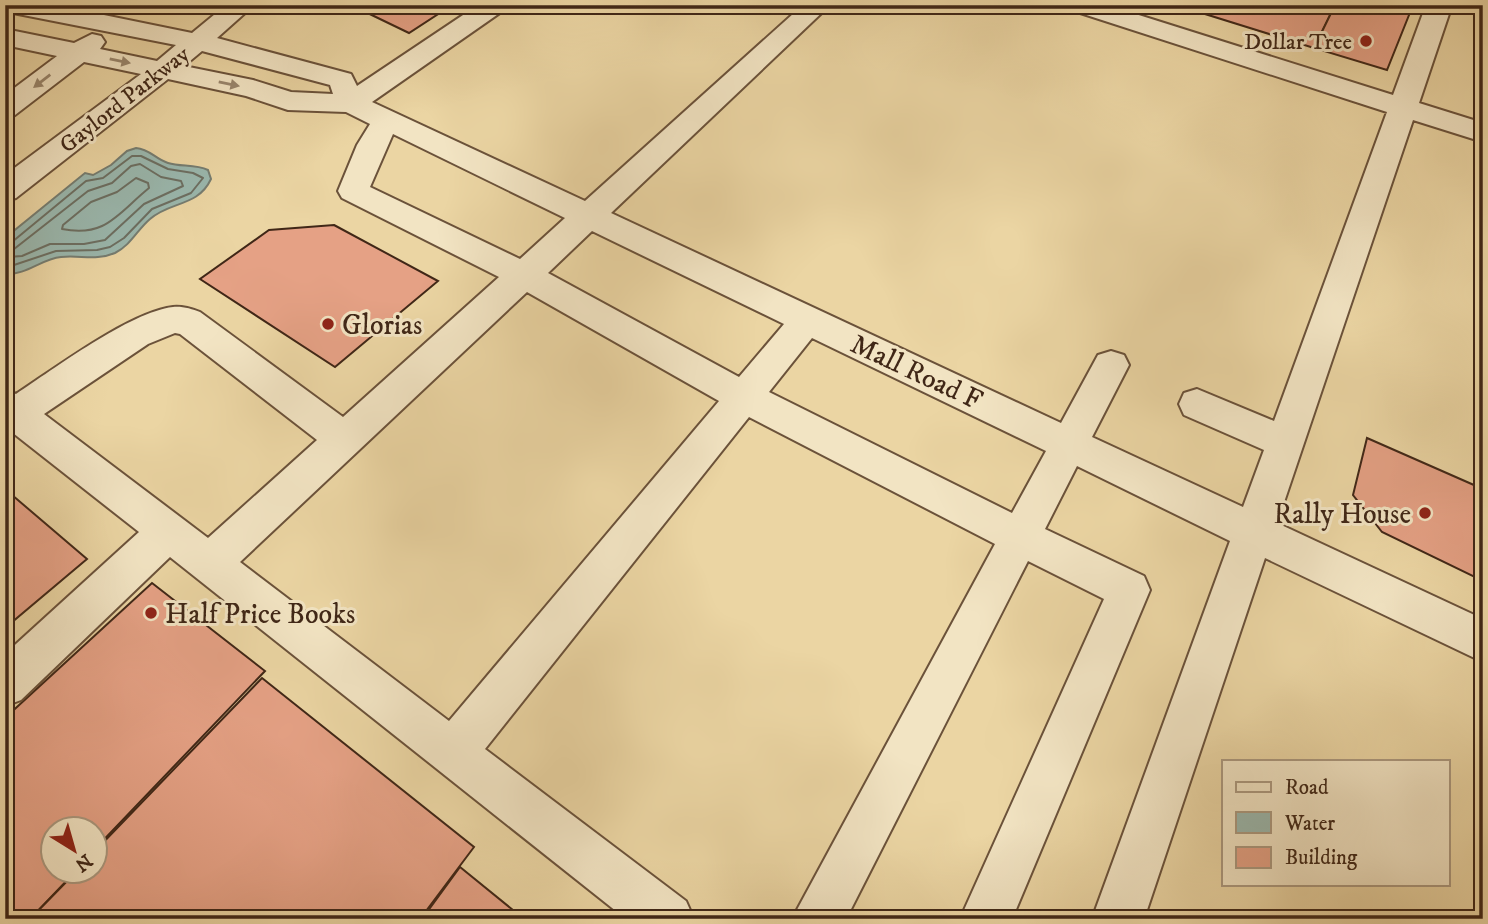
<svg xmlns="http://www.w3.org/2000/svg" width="1488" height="924" font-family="'IM FELL DW Pica',serif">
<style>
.water{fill:#9ab7ad;stroke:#767d71;stroke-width:2}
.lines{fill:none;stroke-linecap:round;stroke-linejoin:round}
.shore{stroke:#6d6f62;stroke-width:2}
.building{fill:#e5a185;stroke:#402717;stroke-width:2}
.minor-casing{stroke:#6b523a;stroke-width:4}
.minor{fill:#f2e4c3;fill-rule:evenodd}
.oneway{fill:#99866d}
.poi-dot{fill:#8f2418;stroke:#f2e4c3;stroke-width:2.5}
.labels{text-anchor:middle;stroke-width:6;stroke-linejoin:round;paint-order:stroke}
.far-poi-label{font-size:23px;fill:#402717;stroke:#f2e4c3;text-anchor:end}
.far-street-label{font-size:23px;fill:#402717;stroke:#f2e4c3}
.poi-label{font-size:28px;fill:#402717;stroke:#f2e4c3;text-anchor:start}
.street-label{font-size:28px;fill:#402717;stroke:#f2e4c3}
</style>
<rect width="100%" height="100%" fill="#ebd5a3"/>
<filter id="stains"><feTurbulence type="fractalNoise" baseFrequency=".00286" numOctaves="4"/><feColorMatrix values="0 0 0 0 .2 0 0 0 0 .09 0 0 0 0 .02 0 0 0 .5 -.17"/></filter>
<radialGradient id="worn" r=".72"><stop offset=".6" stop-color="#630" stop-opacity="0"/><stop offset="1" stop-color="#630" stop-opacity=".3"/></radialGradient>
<path class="water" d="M136 148C150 149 155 159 168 163 181 167 195 164 208 170L211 179C198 207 170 201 150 219 137 230 131 245 115 253 96 261 81 255 61 257 41 259 27 275 5 274V247L9 244 5 243V238L85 173 93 175 111 165 127 151Z"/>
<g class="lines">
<g class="shore">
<path d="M140 164 161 177 181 181 183 186 144 204 105 240 84 244H50L22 256 8 257 9 253 88 191 112 183 131 166Z"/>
<path d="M136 178 148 183 149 188C118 213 106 238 62 229L63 225 91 202 117 192Z"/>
<path d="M5 243 12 242 86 181 103 178 132 156H141L168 169 193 173 203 178 191 193 152 209 124 238 110 247 97 250 56 251 5 268"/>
</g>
</g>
<g class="building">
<path d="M351 5H452L409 33Z"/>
<path d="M1176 5H1335L1314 48Z"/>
<path d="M1335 5H1413L1387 70 1314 48Z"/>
<path d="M334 225 438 281 335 367 200 279 269 230Z"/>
<path d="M1367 438 1483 489V581L1382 532 1353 495Z"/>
<path d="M5 489 87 559 5 628Z"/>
<path d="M152 583 265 671 94 850V830H52V872H75L30 919H5V808L12 801 5 794V718Z"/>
<path d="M262 678 474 847 420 919H30L76 872H94V852Z"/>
<path d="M460 867 524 919H422Z"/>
</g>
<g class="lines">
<defs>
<path id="minor" d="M5 5H55L192 33 226 5H254L217 38 351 74 357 86 478 5H507L504 10 372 102 585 201 803 5H830L611 213 1061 423 1098 355 1111 351 1124 355 1129 365 1092 437 1243 507 1264 450 1184 415 1179 404 1184 393 1197 389 1274 421 1387 112 1071 10 1068 5H1107L1393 95 1426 5H1452L1419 103 1483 123V142L1413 120 1277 523 1483 619V662L1265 558 1144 919H1092L1230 541 1077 466 1045 529 1144 576 1150 590 1012 919H960L1104 599 1028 561 846 919H792L995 544 749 417 485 749 686 901 694 919H626L170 557 21 700 5 706V654L139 532 13 433 5 435V390L16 394C54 369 130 312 173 307 182 306 192 309 200 312L343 417 499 277 342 198 338 191 357 145 370 124 346 112 288 110 246 96 168 79 16 198 5 201V175L141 74 84 62 15 115 5 118V95L57 56 5 45V29L74 43 92 34 101 36 105 42 100 49 157 61 176 45 13 13 5 11ZM202 51 330 85 333 94 291 92 253 80 184 66ZM393 134 565 218 520 259 370 187ZM592 231 784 324 739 377 548 273ZM527 292 719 401 449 721 240 562ZM175 333 180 334 317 440 208 538 44 414 148 344ZM812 338 1046 451 1012 513 769 392Z"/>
</defs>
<use href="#minor" class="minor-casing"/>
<use href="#minor" class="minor"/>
</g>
<defs><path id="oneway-solid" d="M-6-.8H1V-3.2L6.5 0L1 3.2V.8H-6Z" transform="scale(1.75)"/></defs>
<g class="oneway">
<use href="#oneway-solid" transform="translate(120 61) rotate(12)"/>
<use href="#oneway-solid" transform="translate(42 81) rotate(142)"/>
<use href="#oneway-solid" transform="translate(229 84) rotate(12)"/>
</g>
<g class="poi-dot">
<circle cx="1366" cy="41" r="7"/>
<circle cx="328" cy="324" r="7"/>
<circle cx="1425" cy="513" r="7"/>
<circle cx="151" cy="613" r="7"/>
</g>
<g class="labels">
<g class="far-poi-label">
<text x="1352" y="49">Dollar Tree</text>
</g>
<g class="far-street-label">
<text transform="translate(124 99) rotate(-38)" y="8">Gaylord Parkway</text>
</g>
<g class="poi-label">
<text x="342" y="334">Glorias</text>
<text x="1411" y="523" text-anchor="end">Rally House</text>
<text x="165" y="623">Half Price Books</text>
</g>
<g class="street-label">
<text transform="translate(917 371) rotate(25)" y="10">Mall Road F</text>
</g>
</g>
<rect width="1488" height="924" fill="none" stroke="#ebd5a3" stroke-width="28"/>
<rect x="7" y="7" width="1474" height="910" fill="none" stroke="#402717" stroke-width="3.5"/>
<rect x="14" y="14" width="1460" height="896" fill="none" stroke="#402717" stroke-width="2"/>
<rect x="1222" y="760" width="228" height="126" fill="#f2e4c3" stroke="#ab987e" stroke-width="2"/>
<rect x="1236" y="782" width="35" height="10" fill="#f2e4c3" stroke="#ab987e" stroke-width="2"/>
<text x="1285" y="794" font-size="21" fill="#402717">Road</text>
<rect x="1236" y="812" width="35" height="21" fill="#9ab7ad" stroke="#ab987e" stroke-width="2"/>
<text x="1285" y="830" font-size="21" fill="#402717">Water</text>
<rect x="1236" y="847" width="35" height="21" fill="#e5a185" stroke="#ab987e" stroke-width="2"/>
<text x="1285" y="864" font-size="21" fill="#402717">Building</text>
<g transform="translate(74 850) rotate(143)"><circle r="33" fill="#f2e4c3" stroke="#ab987e" stroke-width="2"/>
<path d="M0-5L12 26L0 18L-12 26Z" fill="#8f2418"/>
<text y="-10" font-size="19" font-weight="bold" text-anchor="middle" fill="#402717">N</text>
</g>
<rect width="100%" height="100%" filter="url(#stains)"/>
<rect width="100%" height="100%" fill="url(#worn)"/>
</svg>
